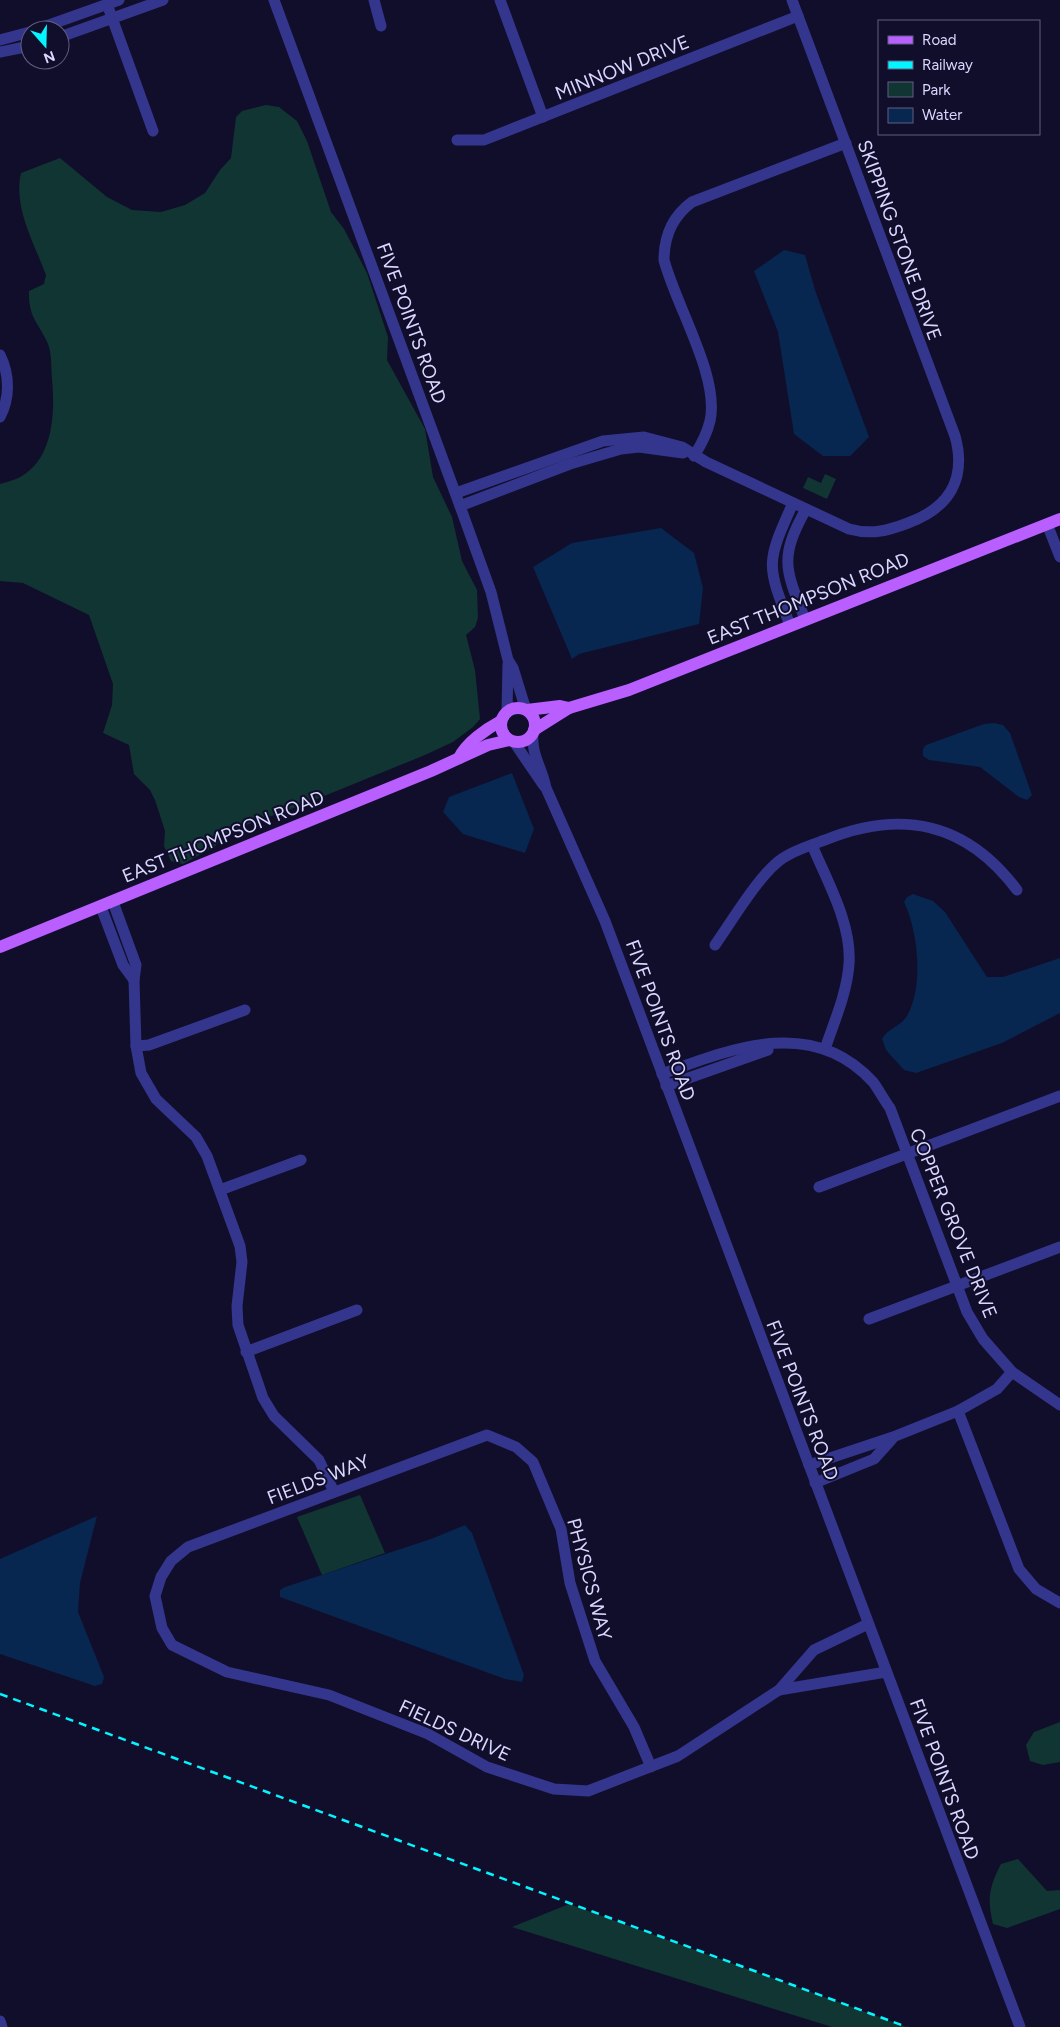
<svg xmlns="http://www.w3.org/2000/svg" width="1060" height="2027" font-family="Figtree,sans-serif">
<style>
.green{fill:#103532}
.water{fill:#072650}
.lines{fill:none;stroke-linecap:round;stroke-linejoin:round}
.minor{stroke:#34368e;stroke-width:11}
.major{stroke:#b95eff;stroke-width:12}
.rail{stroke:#03f6ff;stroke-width:2.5;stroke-dasharray:8 6;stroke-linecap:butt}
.labels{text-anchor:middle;stroke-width:4;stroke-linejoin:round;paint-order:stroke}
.street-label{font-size:19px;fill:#d9d7ff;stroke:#110e2b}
</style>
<rect width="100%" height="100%" fill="#110e2b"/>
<g class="green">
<path d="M266 105 279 107 297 121 307 141 331 212 344 229 367 273 388 337 387 360 425 429 433 477 452 517 462 561 477 590 478 618 475 627 466 635 475 670 480 719 473 727 453 742 425 755 302 805 232 830 214 847 183 864 171 861 164 846 165 831 155 800 150 790 134 774 129 745 103 733 112 705 113 684 89 615 23 583 0 581V484C7 482 15 480 22 476 54 457 55 411 52 379 51 368 52 354 48 344 39 323 28 318 29 291L44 284 46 275C34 243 13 207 21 173L60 158 107 197 132 210 161 212 185 205 205 193 220 170 231 158 236 117 242 111Z"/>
<path d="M825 474 836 479 827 499 803 488 808 477 821 483Z"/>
<path d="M360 1495 385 1553 322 1575 297 1517Z"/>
<path d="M1060 1722V1762L1043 1765 1030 1761 1026 1745 1034 1732Z"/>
<path d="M1018 1859 1047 1891 1060 1890V1909L1007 1928 993 1924C987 1899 989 1887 1001 1864Z"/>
<path d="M569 1904 904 2026 906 2027H832L512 1927Z"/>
</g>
<g class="water">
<path d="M784 250 805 255 815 290 869 437 850 456H823L794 434 778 332 754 271Z"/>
<path d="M661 528 694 553 703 588 699 624 579 654 572 659 533 567 572 543Z"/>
<path d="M994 723 1003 725 1010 733 1032 795 1027 800 1019 797 980 767 929 760 923 756V749L926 745 984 724Z"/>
<path d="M512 773 534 829 525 853 463 834 443 812 449 797Z"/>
<path d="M913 894 933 901 945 912 987 977H1003L1060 958V1013L1002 1043 916 1073 904 1070 886 1050 882 1039C887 1029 901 1026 907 1016 924 986 918 931 904 902L907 897Z"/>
<path d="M97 1516 80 1583 78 1612 104 1677 102 1684 95 1686 0 1654V1559Z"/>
<path d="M465 1525 472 1533 524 1675 522 1682 505 1679 280 1597V1590L285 1587 431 1539Z"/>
</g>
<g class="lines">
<g class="minor">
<path d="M274 0 460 506 491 592 508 660 513 668 526 710"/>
<path d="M374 0 381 26"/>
<path d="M500 0 543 117"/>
<path d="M107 4 153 131"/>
<path d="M35 30 119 0"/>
<path d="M60 37 163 0"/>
<path d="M0 40 30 32"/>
<path d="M0 52 30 46"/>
<path d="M457 140H484L798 16"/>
<path d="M0 355C10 375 10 398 0 417"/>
<path d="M694 456C701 445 707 434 710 421 720 377 676 306 664 260 664 236 673 216 692 202L846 143"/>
<path d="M456 493 603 441 644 437 682 447 706 462 849 529C871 535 887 531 908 523 949 508 967 479 955 436L792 0"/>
<path d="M460 506 570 464 621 449 639 447 683 453"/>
<path d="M1047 524 1060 557"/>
<path d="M805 619C785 569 779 558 806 509"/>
<path d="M790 625C766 564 766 563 793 503"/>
<path d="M507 711 508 664"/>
<path d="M533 733C531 755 542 767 546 788L605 921 1020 2027"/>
<path d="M514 742 544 786"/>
<path d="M812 845C827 881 852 924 849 964 847 993 834 1022 825 1049"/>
<path d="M113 902 136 965 134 980 136 1046 141 1073 156 1099 196 1137 207 1156 240 1246 242 1262 237 1306 238 1325 263 1398 274 1416 319 1460 334 1492"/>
<path d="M101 907 123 965 134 980"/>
<path d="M715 945C732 921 760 873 783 858 795 850 811 845 825 840 902 809 966 822 1017 890"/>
<path d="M136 1046 149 1045 245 1010"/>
<path d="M662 1074C732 1048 813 1016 873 1082 879 1090 884 1100 890 1108L967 1312 983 1339 1012 1372 1060 1405"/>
<path d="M666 1086 768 1050"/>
<path d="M819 1187 1060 1096"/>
<path d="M220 1190 301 1160"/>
<path d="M869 1319 1060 1247"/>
<path d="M246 1352 357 1310"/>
<path d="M958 1411 1019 1569 1036 1589 1060 1603"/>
<path d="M809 1465 893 1437 958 1411 997 1389 1012 1372"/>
<path d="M815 1483 874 1459 892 1439"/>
<path d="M779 1690 886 1672"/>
<path d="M651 1767 634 1727 595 1661 570 1583 561 1529 533 1462 516 1447 487 1435 188 1547 171 1561 161 1577 155 1596 162 1628 172 1645 227 1672 329 1695 428 1734 487 1767 554 1789 588 1791 678 1756 779 1690 814 1650 868 1624"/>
<path d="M0 2021 2 2027"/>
</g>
<g class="major">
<circle cx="518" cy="725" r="17"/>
<path d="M527 710 560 706 569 708"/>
<path d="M534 730 569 708 629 690 1060 519"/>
<path d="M459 758C466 743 486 729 501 721"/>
<path d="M0 947 431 771 488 745 509 740"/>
</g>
<path class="rail" d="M0 1694 907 2027"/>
</g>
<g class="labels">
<g class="street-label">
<text transform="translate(622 67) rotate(-22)" y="7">MINNOW DRIVE</text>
<text transform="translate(900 240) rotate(70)" y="7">SKIPPING STONE DRIVE</text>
<text transform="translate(412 323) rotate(70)" y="7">FIVE POINTS ROAD</text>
<text transform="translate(808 598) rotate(-22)" y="7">EAST THOMPSON ROAD</text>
<text transform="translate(223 836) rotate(-22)" y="7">EAST THOMPSON ROAD</text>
<text transform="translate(661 1020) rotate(70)" y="7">FIVE POINTS ROAD</text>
<text transform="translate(954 1223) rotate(68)" y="7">COPPER GROVE DRIVE</text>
<text transform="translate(803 1400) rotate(69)" y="7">FIVE POINTS ROAD</text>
<text transform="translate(318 1479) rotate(-21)" y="7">FIELDS WAY</text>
<text transform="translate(590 1579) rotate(75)" y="7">PHYSICS WAY</text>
<text transform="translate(455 1730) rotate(25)" y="7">FIELDS DRIVE</text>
<text transform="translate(945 1779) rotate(70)" y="7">FIVE POINTS ROAD</text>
</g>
</g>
<rect x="878" y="20" width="162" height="115" fill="#110e2b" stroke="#615e80"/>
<rect x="888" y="36" width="25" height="8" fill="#b95eff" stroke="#615e80"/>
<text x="922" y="45" font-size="15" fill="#d9d7ff">Road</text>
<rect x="888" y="61" width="25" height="8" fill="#03f6ff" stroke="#615e80"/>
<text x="922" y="70" font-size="15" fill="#d9d7ff">Railway</text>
<rect x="888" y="82" width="25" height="15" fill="#103532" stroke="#615e80"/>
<text x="922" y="95" font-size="15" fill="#d9d7ff">Park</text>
<rect x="888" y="108" width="25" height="15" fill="#072650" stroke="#615e80"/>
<text x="922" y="120" font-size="15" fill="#d9d7ff">Water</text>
<g transform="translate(45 45) rotate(160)"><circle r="24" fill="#110e2b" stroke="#615e80"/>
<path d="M0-4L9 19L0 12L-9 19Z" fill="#03f6ff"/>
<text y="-8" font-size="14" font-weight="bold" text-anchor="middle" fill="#d9d7ff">N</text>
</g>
</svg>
